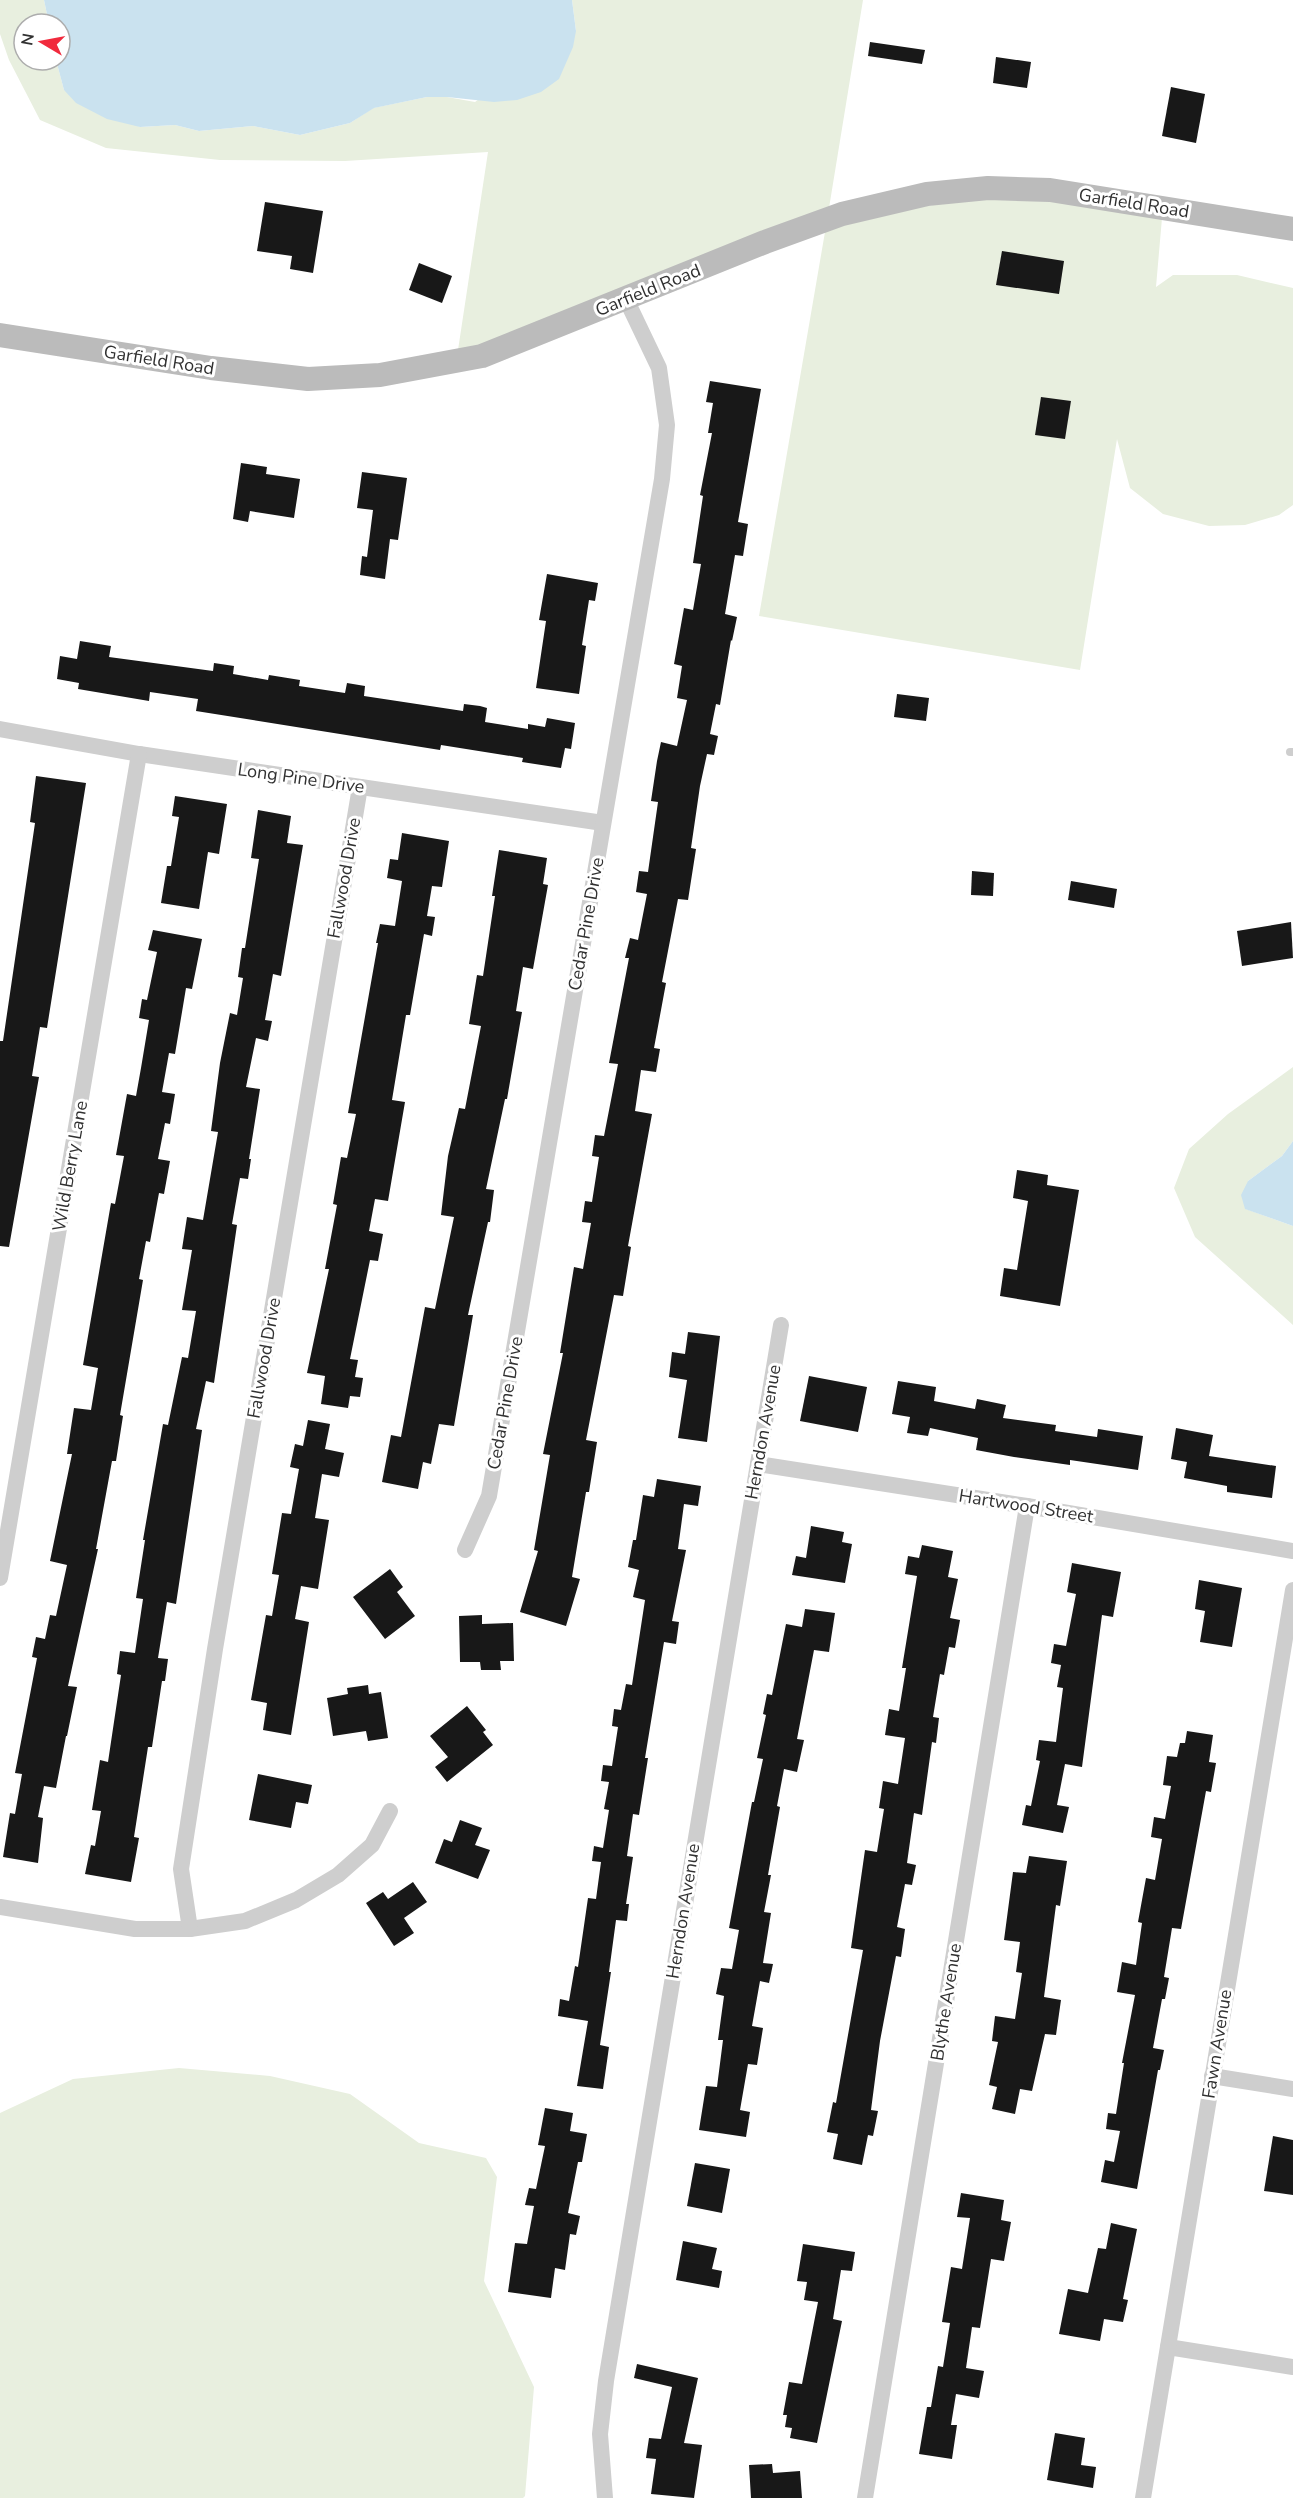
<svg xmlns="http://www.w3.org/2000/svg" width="1293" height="2498" font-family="'Nunito Sans',sans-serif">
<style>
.green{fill:#e8efdf}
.water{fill:#cae2ef}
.building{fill:#181818}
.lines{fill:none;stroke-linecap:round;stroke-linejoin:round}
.lane{stroke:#cecece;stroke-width:8}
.street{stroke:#cecece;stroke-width:16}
.secondary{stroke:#bbb;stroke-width:24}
.labels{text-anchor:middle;stroke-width:6;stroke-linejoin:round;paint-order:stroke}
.street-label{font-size:18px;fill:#313131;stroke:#fff}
</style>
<rect width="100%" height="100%" fill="#fff"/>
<g class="green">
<path d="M0 0H44L49 24H24V60H56L64 90 140 127 175 125 199 131 253 126 300 135 350 123 373 108 427 97H447L475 102 576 31 572 0H863L829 208 478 346 458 350 488 152 345 161 220 160 106 148 40 120 9 60 0 34Z"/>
<path d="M989 198 1049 200 1162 218 1156 287 1173 275H1237L1293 288V505L1279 515 1245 525 1209 526 1163 514 1130 488 1117 439 1080 670 759 616 825 232C878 212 933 204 989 198Z"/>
<path d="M1293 1067V1141L1282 1156 1248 1181 1246 1209 1293 1226V1325L1195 1237 1174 1188 1189 1149 1228 1114Z"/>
<path d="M179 2068 270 2076 350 2094 419 2143 486 2158 497 2177 484 2281 534 2387 525 2496 523 2498H0V2113L73 2079Z"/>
</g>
<g class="water">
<path d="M44 0H572L576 31 573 47 559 79 541 92 517 100 494 102 447 97H427L374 108 350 123 300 135 253 126 199 131 175 125 140 127 107 119 76 103 64 90 56 60H60V24H49Z"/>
<path d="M1293 1141V1226L1245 1209 1241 1195 1248 1181 1282 1156Z"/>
</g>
<g class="building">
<path d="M870 42 925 50 922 64 868 56Z"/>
<path d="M996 57 1031 62 1027 88 993 83Z"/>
<path d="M1171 87 1205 94 1196 143 1162 136Z"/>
<path d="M265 202 323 211 313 273 290 269 292 256 257 251Z"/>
<path d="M1002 251 1064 261 1059 294 996 285Z"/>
<path d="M419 263 452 276 442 303 409 290Z"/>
<path d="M710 381 761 389 738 522 748 524 743 556 735 555 725 614 737 617 732 641 731 640 720 705 716 704 710 734 718 736 714 755 707 754 700 786 691 848 696 849 688 900 678 899 662 982 666 983 654 1048 660 1049 656 1072 641 1070 635 1111 652 1114 628 1246 631 1247 623 1296 614 1295 586 1440 597 1442 589 1492H586L572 1577 580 1579 566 1626 520 1612 538 1551 534 1550 550 1455 543 1454 563 1353H560L574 1267 583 1269 591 1223 582 1222 585 1201 592 1202 599 1157 592 1156 595 1135 604 1136 618 1064 609 1063 629 958H625L630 938 638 940 647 894 636 892 639 871 648 872 658 802 651 801 657 761 661 742 677 746 687 700 677 698 682 666 674 664 684 608 693 610 701 564 693 563 703 496 700 495 712 433H708L713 403 706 402Z"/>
<path d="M1041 397 1071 401 1065 439 1035 435Z"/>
<path d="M241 463 267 467 266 474 300 479 294 518 250 511 248 522 233 519Z"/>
<path d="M362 472 407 478 398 540 390 539 385 579 360 575 362 556 367 557 373 510 357 508Z"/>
<path d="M547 574 598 583 595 601 589 600 582 645 586 646 579 694 536 688 546 621 539 620Z"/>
<path d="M80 641 111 646 109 657 213 671 214 663 234 666 233 674 268 680 269 675 300 680 299 686 345 693 347 683 365 686 364 696 463 711 464 704 480 706 487 708 485 722 528 729V724L545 727 547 718 575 723 571 749 565 748 561 768 522 762 523 758 441 745 440 750 196 711 198 699 150 692 149 701 78 689 79 683 57 679 60 656 77 659Z"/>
<path d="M897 694 929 698 926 721 894 717Z"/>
<path d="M36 776 86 783 47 1028 40 1027 32 1076 39 1077 9 1247 0 1246V1041H3L35 823 30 822Z"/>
<path d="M175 796 227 804 219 854 208 852 199 909 161 903 167 866H171L179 817 172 816Z"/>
<path d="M258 810 291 816 287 843 303 845 281 976 273 974 265 1020 272 1021 268 1041 256 1038 246 1087 260 1089 249 1159H251L248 1179 240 1178 232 1224 237 1225 214 1383 206 1381 196 1429 202 1430 176 1604 167 1602 158 1658 168 1659 165 1681H162L152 1747H148L134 1837 139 1838 131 1882 85 1874 91 1845 95 1846 101 1811 92 1810 100 1760 108 1762 121 1675 117 1674 120 1651 135 1653 143 1599 136 1598 145 1540H143L163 1424 168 1425 182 1357 188 1358 196 1311 182 1310 192 1250 182 1249 187 1217 203 1220 218 1132 211 1131 220 1063 230 1013 237 1015 243 978 238 977 242 948H245L259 859 251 858Z"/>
<path d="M402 833 449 841 442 887 432 886 427 916 435 917 432 936 424 934 410 1015H406L392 1100 405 1102 388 1201 375 1199 369 1231 383 1234 378 1261 370 1260 350 1359 358 1360 355 1377 363 1378 360 1397 350 1396 348 1408 321 1404 325 1376 307 1373 329 1269H325L337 1205 333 1204 341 1157 347 1158 356 1114 348 1113 378 943H376L380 924 395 926 402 881 387 878 390 859 398 860Z"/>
<path d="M499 850 547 858 543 884 548 885 533 969 523 967 516 1011 522 1012 507 1099H505L486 1189 494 1190 490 1222H488L468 1315H473L454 1426 439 1424 431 1464 423 1462 418 1489 382 1482 391 1435 401 1437 425 1307 435 1309 454 1217 441 1215 448 1156 459 1108 465 1109 481 1026 469 1024 477 975 483 976 495 896H492Z"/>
<path d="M972 871 994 873 993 896 971 895Z"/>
<path d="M1071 881 1117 889 1114 908 1068 900Z"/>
<path d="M1291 922 1293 958 1242 966 1237 931Z"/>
<path d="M153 930 202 939 192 989 186 988 175 1054 169 1053 162 1092 175 1094 170 1124 165 1123 158 1159 170 1161 164 1194 159 1193 150 1242 146 1241 139 1279 143 1280 120 1415 123 1416 116 1461H112L96 1549H98L68 1686 77 1687 67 1736H66L56 1788 44 1786 38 1817 43 1818 38 1863 3 1857 10 1813 15 1814 22 1774 15 1773 37 1658 32 1657 36 1637 45 1639 50 1615 56 1616 67 1565 50 1561 72 1454H67L74 1408 91 1410 98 1368 83 1365 111 1203 115 1204 124 1156 116 1155 127 1094 136 1096 141 1068 149 1020 139 1018 142 999 147 1000 157 952 148 950Z"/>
<path d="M1017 1170 1048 1175 1047 1185 1079 1190 1060 1306 1000 1296 1004 1268 1017 1270 1028 1201 1013 1198Z"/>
<path d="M688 1332 720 1336 707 1442 678 1438 687 1380 669 1377 672 1352 685 1354Z"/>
<path d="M809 1376 867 1387 858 1432 800 1421Z"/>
<path d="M898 1381 936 1387 934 1401 975 1409 977 1399 1006 1405 1003 1418 1056 1425 1055 1431 1097 1437 1098 1429 1143 1436 1138 1470 1070 1460V1465L1014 1457 976 1450 978 1438 930 1428 928 1436 907 1433 910 1417 892 1414Z"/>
<path d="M308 1420 330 1424 325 1449 344 1453 339 1477 322 1474 315 1518 329 1520 318 1589 301 1586 295 1619 309 1622 291 1735 263 1730 267 1703 251 1700 266 1615 272 1616 279 1575 272 1574 282 1513 291 1514 299 1469 290 1467 295 1444 303 1446Z"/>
<path d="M1176 1428 1213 1435 1209 1456 1276 1466 1272 1498 1227 1492V1486L1184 1478 1187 1462 1171 1459Z"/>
<path d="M657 1479 701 1486 698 1506 684 1504 678 1549 686 1550 672 1621 679 1622 676 1644 664 1642 645 1758H648L639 1815 633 1814 627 1856 633 1857 626 1904H629L627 1921 616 1920 609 1972H611L600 2045 609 2047 603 2089 577 2086 588 2021 558 2016 560 1999 569 2001 575 1966 578 1967 588 1898 596 1899 601 1862 592 1861 594 1846 603 1848 609 1810 604 1809 609 1782 601 1781 603 1765 612 1766 618 1727 612 1726 614 1709 621 1710 626 1684 632 1685 645 1600 633 1597 639 1570 628 1567 633 1540H636L643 1495 654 1497Z"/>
<path d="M811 1526 844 1532 842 1542 852 1544 845 1583 792 1575 796 1556 806 1558Z"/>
<path d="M922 1545 953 1551 948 1577 958 1579 950 1618 960 1620 955 1648 949 1647 944 1675 940 1674 933 1717 939 1718 936 1743 932 1742 922 1815 914 1813 907 1863 916 1865 912 1885 905 1884 897 1927 905 1929 901 1957 896 1956 880 2041 871 2110 878 2111 873 2136 868 2135 862 2165 833 2159 838 2134 827 2132 833 2102 836 2103 863 1950 851 1948 865 1850 877 1852 884 1809 879 1808 883 1781 898 1784 905 1738 885 1735 889 1709 899 1711 906 1668H902L917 1576 905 1574 908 1556 919 1558Z"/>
<path d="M1072 1563 1121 1572 1113 1617 1102 1615 1082 1767 1065 1764 1057 1805 1069 1807 1063 1833 1022 1825 1026 1805 1031 1806 1040 1761 1036 1760 1039 1740 1056 1742 1063 1688 1057 1687 1061 1665 1051 1663 1054 1644 1066 1646 1076 1594 1067 1592Z"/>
<path d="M390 1569 403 1587 397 1592 415 1616 385 1639 353 1597Z"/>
<path d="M1199 1580 1242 1588 1232 1647 1200 1642 1205 1611 1195 1609Z"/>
<path d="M805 1609 835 1613 829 1652 814 1650 797 1739 804 1740 797 1772 784 1769 777 1806 780 1807 768 1875H771L764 1912 771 1913 763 1963 773 1964 769 1983 760 1981 752 2026 763 2028 757 2065 748 2064 740 2110 750 2112 746 2137 699 2130 706 2086 717 2087 723 2040H718L724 1996 716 1994 721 1968 732 1969 739 1930 729 1928 752 1802H754L763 1759 757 1758 766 1715 763 1714 767 1694 772 1695 786 1624 802 1627Z"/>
<path d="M482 1615V1624L513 1623 514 1661H500L501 1670H481L480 1662H460L459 1616Z"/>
<path d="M368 1685 369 1694 381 1692 388 1738 368 1741 366 1731 333 1736 327 1698 348 1694 347 1688Z"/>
<path d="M467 1706 486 1730 483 1732 493 1745 447 1782 435 1767 448 1757 430 1736Z"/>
<path d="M1187 1731 1213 1735 1209 1762 1216 1763 1211 1792 1206 1791 1181 1929 1172 1928 1164 1977 1169 1978 1165 1999H1162L1153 2048 1164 2050 1160 2070H1158L1137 2189 1101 2182 1105 2160 1114 2162 1120 2131 1106 2129 1108 2113 1116 2114 1124 2063H1122L1135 1995 1117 1992 1122 1962 1136 1965 1142 1923 1138 1922 1146 1878 1155 1880 1162 1839 1151 1837 1154 1817 1165 1819 1171 1786 1163 1785 1167 1756 1177 1757 1180 1743H1185Z"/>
<path d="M258 1774 312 1785 308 1804 296 1802 291 1828 249 1820Z"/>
<path d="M460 1820 482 1828 475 1845 490 1850 478 1879 435 1863 444 1839 452 1842Z"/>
<path d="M1029 1856 1067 1861 1060 1906 1056 1905 1044 1997 1061 2000 1056 2035 1045 2034 1032 2091 1020 2089 1015 2114 992 2109 997 2087 989 2085 998 2042 992 2041 995 2016 1015 2019 1022 1973 1016 1972 1020 1942 1004 1940 1013 1872 1026 1873Z"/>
<path d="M413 1882 427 1902 404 1918 414 1933 394 1946 366 1903 383 1892 388 1899Z"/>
<path d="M545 2108 573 2113 570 2131 587 2134 582 2162H578L568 2213 580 2216 576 2235 570 2234 565 2270 555 2268 551 2298 508 2292 515 2243 527 2244 534 2206 525 2205 529 2188 536 2189 545 2146 538 2145Z"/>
<path d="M1273 2136 1293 2140V2195L1264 2191Z"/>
<path d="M695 2163 730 2169 722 2213 687 2206Z"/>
<path d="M961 2193 1004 2200 1001 2220 1011 2222 1004 2261 991 2259 980 2328 972 2327 966 2368 984 2371 979 2398 956 2394 951 2425H957L952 2459 919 2454 927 2407H931L938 2366 943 2367 950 2323 942 2322 951 2267 962 2269 970 2218 957 2217Z"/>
<path d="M1111 2223 1137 2229 1123 2299 1128 2300 1123 2322 1104 2319 1100 2341 1059 2334 1068 2289 1088 2293 1098 2248 1106 2249Z"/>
<path d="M683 2241 717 2248 712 2269 722 2271 719 2288 676 2280Z"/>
<path d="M803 2244 855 2252 852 2271 841 2270 833 2319 842 2321 817 2443 790 2438 792 2428 785 2427 787 2415H783L789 2382 802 2384 818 2302 804 2300 807 2282 797 2281Z"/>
<path d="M637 2364 698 2378 684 2443 702 2445 694 2498 651 2494 656 2459 646 2458 649 2438 661 2439 672 2387 634 2378Z"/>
<path d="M1055 2433 1085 2438 1081 2465 1096 2467 1093 2488 1047 2480Z"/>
<path d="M772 2464 773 2473 800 2471 802 2498H751L749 2465Z"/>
</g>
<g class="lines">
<path class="lane" d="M1290 752H1293"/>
<g class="street">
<path d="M0 729 139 754 603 823"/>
<path d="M758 1464 1027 1506 1293 1551"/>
<path d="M465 1550 489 1496 662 479 667 425 659 368 626 299"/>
<path d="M0 1578 139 754"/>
<path d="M0 1907 135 1929H190L245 1921 296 1900 338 1875 372 1845 390 1811"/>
<path d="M190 1929 181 1869 215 1649 360 787"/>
<path d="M1212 2076 1293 2089"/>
<path d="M1168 2347 1293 2367"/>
<path d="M605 2498 600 2434 606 2381 781 1325"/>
<path d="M865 2498 1027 1506"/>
<path d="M1143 2498 1293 1590"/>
</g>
<path class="secondary" d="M0 335 211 368 308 379 380 375 482 356 765 242 842 214 927 194 988 188 1050 190 1293 229"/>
</g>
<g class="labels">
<g class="street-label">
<text transform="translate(1134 203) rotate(9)" y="6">Garfield Road</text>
<text transform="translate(648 290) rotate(-22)" y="6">Garfield Road</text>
<text transform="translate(159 360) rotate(9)" y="6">Garfield Road</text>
<text transform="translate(301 778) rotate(8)" y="6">Long Pine Drive</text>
<text transform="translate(344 878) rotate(-80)" y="6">Fallwood Drive</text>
<text transform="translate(586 924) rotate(-80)" y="6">Cedar Pine Drive</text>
<text transform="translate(70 1166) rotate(-80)" y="6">Wild Berry Lane</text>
<text transform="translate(264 1358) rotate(-80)" y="6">Fallwood Drive</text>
<text transform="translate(505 1403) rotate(-80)" y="6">Cedar Pine Drive</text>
<text transform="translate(763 1432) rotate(-80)" y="6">Herndon Avenue</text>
<text transform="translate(1026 1506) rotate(9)" y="6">Hartwood Street</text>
<text transform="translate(683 1911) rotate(-81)" y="6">Herndon Avenue</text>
<text transform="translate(946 2002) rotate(-81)" y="6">Blythe Avenue</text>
<text transform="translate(1217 2044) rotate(-81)" y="6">Fawn Avenue</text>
</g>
</g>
<g transform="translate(42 42) rotate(280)"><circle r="28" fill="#ffffff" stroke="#adadad" stroke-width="1.5"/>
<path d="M0-4.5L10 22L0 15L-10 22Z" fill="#f12a3d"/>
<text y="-9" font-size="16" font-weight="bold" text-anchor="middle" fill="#313131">N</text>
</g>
</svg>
